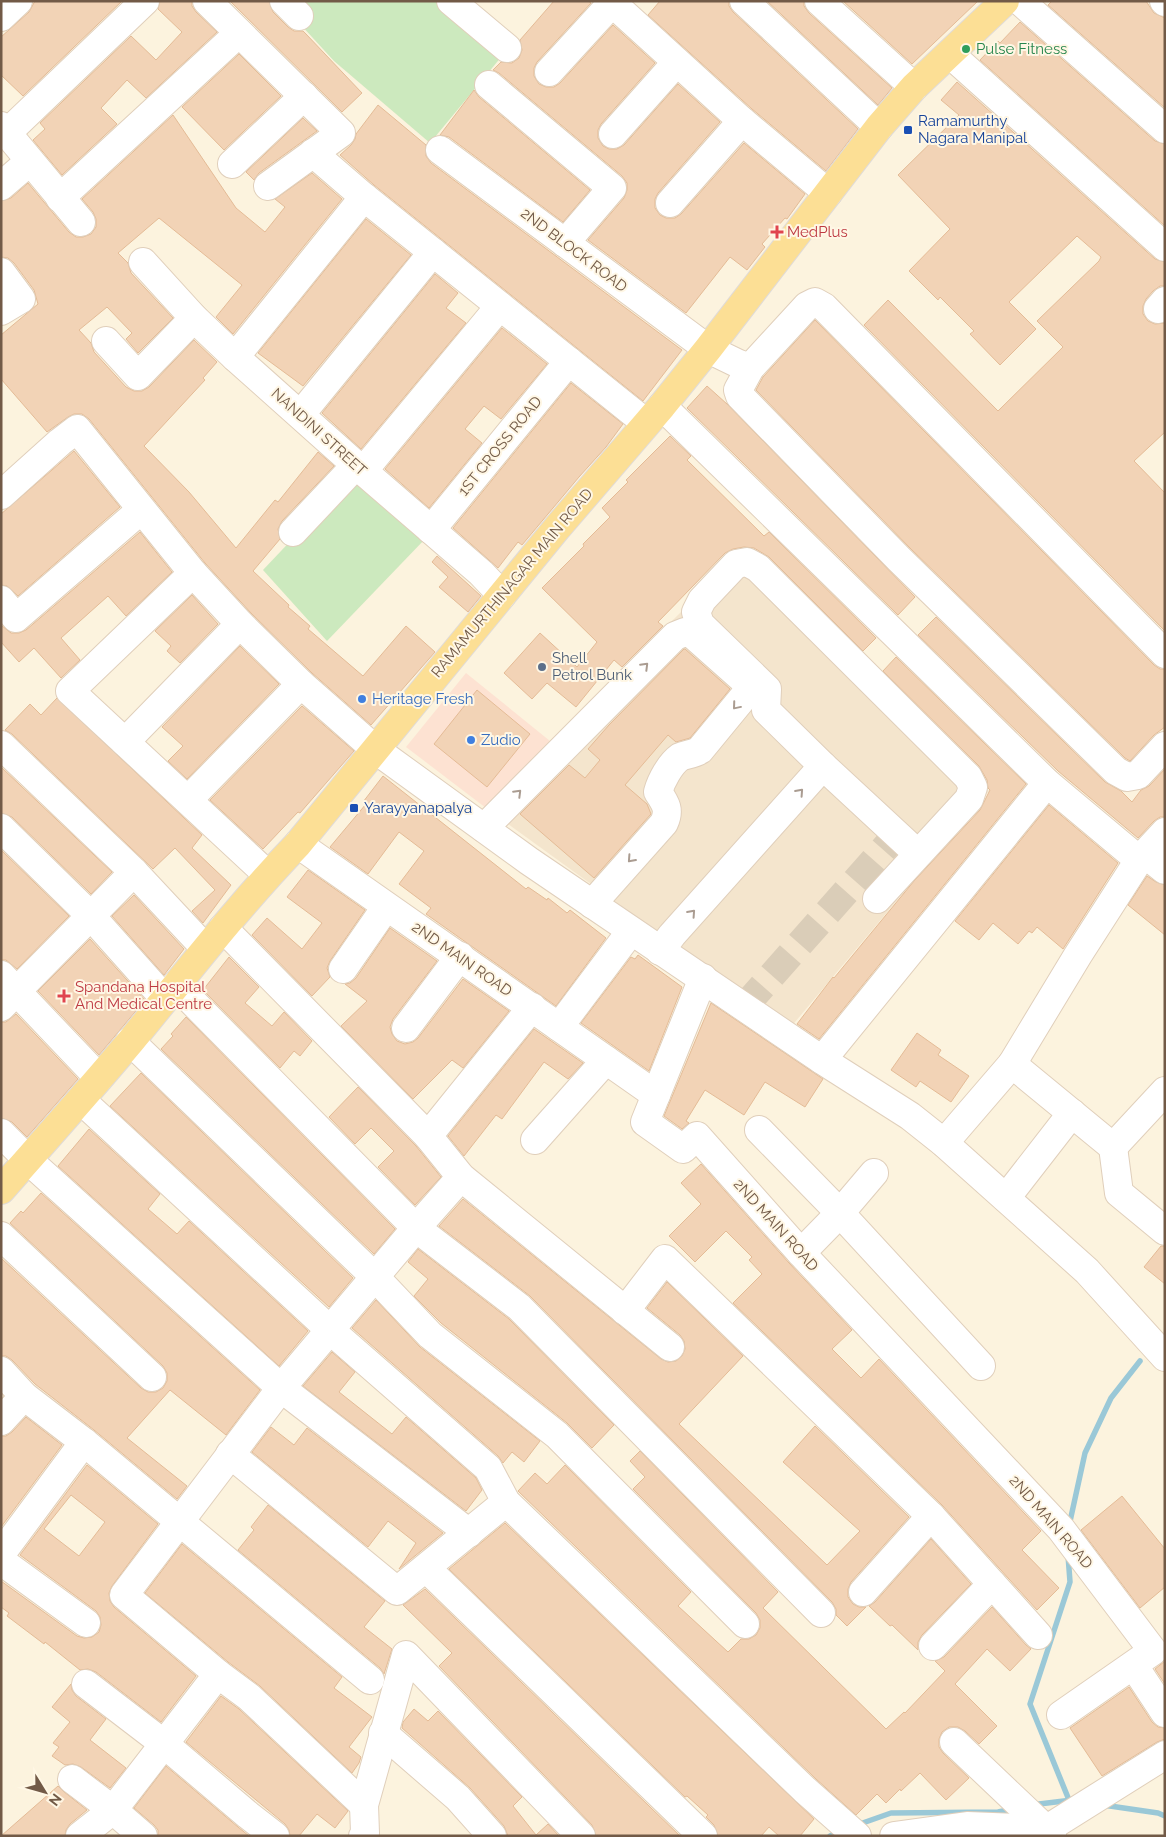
<svg xmlns="http://www.w3.org/2000/svg" width="1166" height="1837" font-family="Raleway,sans-serif">
<style>
.residential{fill:#f4e5cd}
.commercial{fill:#fde2d2}
.green{fill:#cce9be}
.lines{fill:none;stroke-linecap:round;stroke-linejoin:round}
.stream{stroke:#9ac8d7;stroke-width:5.5}
.building{fill:#f2d3b6;stroke:#e4bb96;fill-rule:evenodd}
.minor-tunnel{stroke:#dacdb8;stroke-width:28;stroke-dasharray:28 14;stroke-linecap:butt}
.minor-casing{stroke:#e0cfbb;stroke-width:30}
.major-casing{stroke:#e0dbd7;stroke-width:30}
.minor{stroke:#fff;stroke-width:28}
.major{stroke:#fcdf95;stroke-width:28}
.oneway{stroke:#aa9c91}
.leisure-dot{fill:#2e9e5b;stroke:#fff7e5;stroke-width:2}
.transit-dot{fill:#1a4fb4;stroke:#fff7e5;stroke-width:2}
.health-dot{fill:#e0444e;stroke:#fff7e5;stroke-width:2}
.service-dot{fill:#5c6f8a;stroke:#fff7e5;stroke-width:2}
.shop-dot{fill:#3f7fe0;stroke:#fff7e5;stroke-width:2}
.labels{text-anchor:middle;stroke-width:4;stroke-linejoin:round;paint-order:stroke}
.leisure-label{font-size:15px;fill:#27864d;stroke:#fff7e5;text-anchor:start}
.transit-label{font-size:15px;fill:#164399;stroke:#fff7e5;text-anchor:start}
.health-label{font-size:15px;fill:#be3a42;stroke:#fff7e5;text-anchor:start}
.street-label{font-size:15px;fill:#725a47;stroke:#fff7e5}
.service-label{font-size:15px;fill:#4e5e75;stroke:#fff7e5;text-anchor:start}
.shop-label{font-size:15px;fill:#366cbe;stroke:#fff7e5;text-anchor:start}
</style>
<rect width="100%" height="100%" fill="#fcf3de"/>
<path class="residential" d="M746 548 989 791 790 1028 486 808 550 741Z"/>
<path class="commercial" d="M466 673 550 741 486 808 406 747Z"/>
<g class="green">
<path d="M279 1H437L502 56 430 143 334 61Z"/>
<path d="M353 475 425 539 327 641 263 570Z"/>
</g>
<g class="lines">
<g class="stream">
<path d="M1069 1526 1085 1453 1111 1398 1140 1361"/>
<path d="M1068 1555 1070 1582 1030 1704 1069 1800"/>
<path d="M1031 1805 1072 1800"/>
<path d="M1103 1805 1158 1813 1165 1816"/>
<path d="M857 1825 891 1813 998 1812 1013 1809"/>
<path d="M830 1836 841 1831"/>
</g>
</g>
<g class="building">
<path d="M35 1H122L23 96 1 75V37L29 12Z"/>
<path d="M160 1H192V6L196 12 217 32 146 98 127 80 101 108 117 124 62 175 33 140 45 129 40 123 131 36 156 60 182 32 158 9Z"/>
<path d="M230 1H269L273 12 288 27 294 31H303L306 34 362 93 342 112Z"/>
<path d="M554 1H588L591 3 537 62 534 68V76L539 84 546 87H554L560 83 613 25 655 63 601 124 598 130V138L603 146 609 149H617L624 145 678 84 720 122 658 193 655 199V208L660 215 666 218H675L681 214 744 143 805 194 787 219 785 218 762 244 765 247 747 270 730 257 686 313 588 240 624 198 627 190V183L622 176 499 73 493 70 501 62 512 63 519 58 522 50 520 40Z"/>
<path d="M660 1H729V6L733 12 858 129 826 171 752 109 648 15Z"/>
<path d="M767 1H804V6L809 13 892 88 878 105Z"/>
<path d="M843 1H978L912 64Z"/>
<path d="M1052 1H1146L1154 13 1165 18V108L1048 5Z"/>
<path d="M1020 22 1155 141 1165 144V226L980 60 998 41 1000 43Z"/>
<path d="M239 54 281 96 224 150 182 107Z"/>
<path d="M957 82 1155 259 1165 262V286H1160L1153 291 1146 299 1143 306V314L1148 321 1155 324 1165 323V432L1134 461 1165 493V631L864 325 888 300 998 411 1063 347 1037 321 1099 261 1101 257 1077 236 1009 302 1036 329 1000 365 970 334 974 331 940 297 938 300 909 271 950 229 898 175 959 115 941 100Z"/>
<path d="M474 90 479 97 590 190 563 222 449 137 440 135Z"/>
<path d="M378 105 426 145V156L431 163 682 350 643 401 374 185 340 155 351 145 355 139 356 134Z"/>
<path d="M173 115 236 208 265 232 285 207 275 199 312 173 342 199 233 334 216 317 242 285 159 218 118 253 128 263 131 273 173 318 138 353 126 339 132 333 107 307 79 330 91 343 94 352 126 387 134 391H142L149 387 194 340 217 362 203 378 205 380 144 446 189 492 236 548 275 500 278 502 318 452 334 466 282 521 278 529 280 539 253 571 289 605 288 607 310 626 308 629 363 676 406 626 435 652 371 725 312 673 251 613 205 563 89 419 82 414H74L68 417 47 432 1 379V335L38 304 34 290 14 263 8 258 1 257V201L11 198 28 183 69 232 76 237H83L91 234 96 227V219L93 212 82 199Z"/>
<path d="M303 118 317 131 259 173 254 180 246 172Z"/>
<path d="M366 219 411 255 303 386 258 353Z"/>
<path d="M435 274 458 293 446 308 466 323 361 449 322 413Z"/>
<path d="M815 320 1154 665 1160 669H1165V727L1154 735 1130 761 1125 758 910 548 756 390 763 377Z"/>
<path d="M502 328 547 364 501 419 484 406 465 429 482 443 429 508 385 469Z"/>
<path d="M571 383 623 424 606 447 579 477 522 545 518 542 498 568 453 528Z"/>
<path d="M707 386 727 404 915 597 898 615 687 408Z"/>
<path d="M670 436 691 456 687 460 764 536 769 532 876 638 863 651 769 557 754 548 744 547 733 549 725 553 658 622 663 626 622 667 614 660 576 707 547 683 532 699 504 673 540 633 577 667 597 642 542 588 584 546 583 544 610 517 602 508 628 482 626 480Z"/>
<path d="M74 451 120 507 18 596 7 586 1 585V514Z"/>
<path d="M140 532 172 572 126 616 108 596 61 638 80 660 61 678 34 648 19 662 1 642V625L11 633H19L26 630Z"/>
<path d="M437 556 481 596 468 612 439 587 448 577 432 562Z"/>
<path d="M192 595 218 624 180 663 167 651 171 646 155 631Z"/>
<path d="M936 617 1105 782 1121 791 1132 802 1141 790 1149 786 1165 769V817H1160L1154 821 1138 838 1058 771 918 635Z"/>
<path d="M240 646 279 684 187 779 168 761 183 746 162 727Z"/>
<path d="M684 649H685L730 689 690 738 676 742 668 735 625 785 647 804 651 814 594 878 520 814 569 765 585 778 600 760 588 749 609 725Z"/>
<path d="M896 657 1026 784 819 1039 797 1024 833 977 834 978 914 881 980 810 990 790 988 788 987 780 979 766 883 671Z"/>
<path d="M477 690 530 734 487 787 434 744Z"/>
<path d="M57 698 202 835 192 848 231 885 203 923 192 911 215 890 175 848 153 869 12 734 5 730 30 704 41 715Z"/>
<path d="M302 706 354 751 300 813 298 812 263 849 210 800Z"/>
<path d="M1 767 112 872 91 894 12 817 1 813Z"/>
<path d="M383 776 526 889 528 887 547 900 548 898 567 913 570 910 606 938 556 1006 426 914 431 908 399 884 424 851 399 832 368 874 330 847 366 804 363 802Z"/>
<path d="M1049 805 1118 863 1063 949 1037 927 1032 933 1029 931 1018 944 993 923 979 940 955 921Z"/>
<path d="M1 850 69 916 17 969 6 960H1Z"/>
<path d="M308 870 365 910 330 961 327 968 330 977 312 996 252 935 267 918 302 949 322 923 287 897Z"/>
<path d="M1147 876 1156 882 1165 885V935L1128 905Z"/>
<path d="M134 895 184 949 164 975 112 916Z"/>
<path d="M390 928 437 961 393 1019 390 1027 392 1034 397 1041 405 1044 413 1042 418 1038 463 979 509 1011 463 1068 452 1060 413 1099 341 1026 367 1001 345 984 350 983 356 978Z"/>
<path d="M90 939 145 1000 99 1055 38 991Z"/>
<path d="M638 955 682 987 649 1071 581 1023 631 957 635 959Z"/>
<path d="M229 957 259 987 245 1003 272 1026 284 1012 312 1041 300 1056 294 1051 280 1068 203 990Z"/>
<path d="M711 1003 823 1079 805 1107 765 1082 744 1115 705 1090 686 1121 689 1123 682 1129 664 1116Z"/>
<path d="M16 1014 78 1079 27 1137 12 1122 1 1118V1022H6Z"/>
<path d="M186 1017 395 1229 374 1254 161 1049 173 1036 171 1034Z"/>
<path d="M534 1029 583 1063 568 1079 544 1062 502 1119 496 1115 464 1156 448 1136Z"/>
<path d="M917 1033 941 1050 938 1055 969 1076 951 1102 920 1081 916 1087 891 1070Z"/>
<path d="M141 1073 353 1278 329 1307 110 1106Z"/>
<path d="M358 1087 416 1146 441 1177 415 1205 378 1167 394 1151 371 1128 355 1144 329 1117Z"/>
<path d="M89 1129 160 1194 148 1209 177 1234 189 1221 308 1331 279 1366 58 1166Z"/>
<path d="M701 1164 789 1263 852 1330 832 1349 861 1378 879 1359 1041 1531 1022 1550 1059 1588 1037 1610 942 1505 733 1303 762 1274 749 1260 752 1257 726 1231 695 1262 669 1236 701 1204 681 1183Z"/>
<path d="M41 1193 260 1390 226 1435 170 1390 127 1438 187 1486 177 1499 94 1430 35 1384 12 1360 6 1356H1V1258L141 1388 148 1392H156L163 1388 167 1381V1373L163 1366 10 1223 21 1211 23 1213Z"/>
<path d="M463 1199 661 1359 668 1362 676 1361 682 1356 685 1349 684 1341 680 1335 647 1308 667 1282 743 1356 679 1424 827 1565 860 1531 783 1462 815 1426 909 1517 851 1582 848 1589V1597L853 1604 859 1607H866L847 1626 836 1615V1609L832 1602 530 1296 439 1226Z"/>
<path d="M1161 1246H1165V1284L1144 1267Z"/>
<path d="M418 1249 509 1319 614 1425 592 1448 567 1423 441 1323 414 1296 428 1279 408 1262Z"/>
<path d="M376 1300 420 1347 540 1441 524 1462 512 1452 503 1463 498 1456 352 1328Z"/>
<path d="M332 1352 355 1372 339 1392 392 1434 406 1417 476 1478 482 1490 466 1511 303 1386Z"/>
<path d="M26 1417 62 1445 1 1527V1436H6L12 1432Z"/>
<path d="M271 1427 294 1445 307 1428 443 1533 399 1569 416 1543 388 1521 368 1547 252 1452Z"/>
<path d="M640 1451 778 1592 763 1608 886 1729 904 1712 905 1713 945 1671 935 1661 944 1657 992 1607 1026 1645 1031 1649 1010 1671 987 1649 955 1684 997 1726 979 1744 965 1731 958 1727H949L942 1732 939 1739V1747L943 1753 969 1778 946 1800 920 1773 901 1791 900 1789 886 1803 877 1794 856 1815 816 1779 518 1491 535 1473 547 1484 565 1465 691 1592 678 1606 728 1652 741 1639H749L756 1635 760 1628V1620L756 1613 633 1489 645 1477 630 1461Z"/>
<path d="M87 1465 158 1524 112 1586 109 1593 110 1601 114 1607 196 1676 161 1722 96 1672 88 1669 80 1670 45 1642 44 1644 7 1616 9 1613 1 1607V1581L77 1636 84 1638 92 1637 99 1632 101 1625 100 1617 96 1611 20 1555ZM71 1495 105 1522 79 1556 44 1529Z"/>
<path d="M1122 1496 1165 1549V1587L1140 1608 1081 1530Z"/>
<path d="M268 1505 385 1601 364 1627 392 1649 384 1674 380 1668 238 1550 254 1530 251 1527Z"/>
<path d="M505 1523 814 1819 800 1836H779L769 1827 761 1836H718L714 1825 706 1817 708 1815 687 1796 685 1797 449 1569Z"/>
<path d="M931 1539 971 1584 922 1635 918 1642V1650L892 1625 890 1626 869 1606 875 1602Z"/>
<path d="M182 1544 342 1677 334 1688 372 1717 349 1747 361 1757 359 1763 352 1773 260 1686 228 1662 145 1593Z"/>
<path d="M425 1589 680 1836H596L592 1825 439 1666 452 1653 403 1605Z"/>
<path d="M1165 1661V1684L1155 1669Z"/>
<path d="M71 1684 72 1690 76 1696 106 1719 90 1740 126 1768 110 1788 81 1767 73 1764 65 1765 52 1756 59 1747 53 1743 70 1722 52 1707Z"/>
<path d="M1129 1687 1152 1722 1158 1727 1165 1728V1739L1157 1742 1102 1776 1070 1728Z"/>
<path d="M221 1696 239 1709 348 1811 335 1828 317 1814 299 1836H290L289 1830 285 1824 186 1742Z"/>
<path d="M414 1709 428 1721 438 1711 522 1797 513 1806 536 1835 548 1824 559 1836H508L504 1826 470 1788 402 1728 403 1722Z"/>
<path d="M166 1766 238 1827 249 1836H158V1830L154 1825 134 1808Z"/>
<path d="M58 1786 63 1791 87 1810 70 1824 66 1830 65 1836H1Z"/>
</g>
<g class="lines">
<path class="minor-tunnel" d="M744 1007 897 834"/>
<defs>
<g id="minor">
<path d="M207 1 341 133 268 186"/>
<path d="M284 1 299 16"/>
<path d="M451 1 507 48"/>
<path d="M610 1 742 121 828 193"/>
<path d="M744 1 879 127"/>
<path d="M819 1 914 87"/>
<path d="M1020 1 1165 129"/>
<path d="M1164 1 1165 2"/>
<path d="M1 17 18 1"/>
<path d="M950 54 1165 247"/>
<path d="M549 72 612 3"/>
<path d="M489 85 612 188 565 243"/>
<path d="M1 126 7 133 145 1"/>
<path d="M7 133 81 222"/>
<path d="M613 134 676 63"/>
<path d="M440 150 708 349 739 364 750 368"/>
<path d="M313 153 364 197 646 423"/>
<path d="M232 164 304 96"/>
<path d="M1 186 29 162"/>
<path d="M60 198 239 33"/>
<path d="M670 203 742 121"/>
<path d="M143 262 194 318 235 357 356 465 481 573 502 595"/>
<path d="M1 272 21 299 1 311"/>
<path d="M1158 309 1165 301"/>
<path d="M106 341 138 376 194 318"/>
<path d="M235 357 364 197"/>
<path d="M662 406 1047 783 1139 860"/>
<path d="M301 414 433 252"/>
<path d="M363 471 500 306"/>
<path d="M1 495 60 442 77 429 193 573 240 624 301 684 188 800"/>
<path d="M431 530 569 361"/>
<path d="M293 532 356 465"/>
<path d="M193 573 70 691 268 875"/>
<path d="M1 600 16 618 141 510"/>
<path d="M1165 654 824 307 815 302 807 306 750 368 738 390 740 396 899 559 1116 771 1127 777 1138 775 1165 746"/>
<path d="M301 684 376 750 529 861 822 1060 910 1116 944 1143 1087 1271 1165 1357"/>
<path d="M125 742 240 624"/>
<path d="M1 745 134 872 205 948"/>
<path d="M1 828 91 916 165 999"/>
<path d="M484 828 675 636 685 632H690L744 680 747 688 746 694 700 750C692 755 686 754 680 757 670 764 661 781 658 792 666 804 670 810 664 823L592 904"/>
<path d="M298 844 656 1095"/>
<path d="M1145 854 1165 870"/>
<path d="M877 899 969 799 973 787 968 777 758 568 747 562 736 564 702 600 696 612 700 624 767 689 766 710 823 766 918 854"/>
<path d="M223 928 428 1136 461 1177 670 1347"/>
<path d="M660 951 672 935 823 766"/>
<path d="M343 969 386 907"/>
<path d="M1 975 99 1078"/>
<path d="M703 978 645 1122 683 1149 697 1136 801 1253 1061 1529 1153 1651 1061 1715"/>
<path d="M176 985 416 1228 519 1307 821 1613"/>
<path d="M1 1007 134 872"/>
<path d="M559 1027 631 931"/>
<path d="M406 1028 460 956"/>
<path d="M130 1041 375 1277 430 1335 557 1435 745 1624"/>
<path d="M822 1060 1047 783"/>
<path d="M1012 1064 1078 955 1139 860 1165 832"/>
<path d="M81 1100 330 1330 488 1468 506 1502 805 1790 857 1836"/>
<path d="M759 1130 840 1213 981 1366"/>
<path d="M1 1133 28 1160 281 1388 469 1533"/>
<path d="M428 1136 532 1007"/>
<path d="M535 1140 606 1060"/>
<path d="M944 1143 1012 1064 1113 1147 1165 1091"/>
<path d="M1113 1147 1119 1193 1165 1231"/>
<path d="M1006 1198 1072 1113"/>
<path d="M1 1236 152 1377"/>
<path d="M801 1253 840 1213 874 1173"/>
<path d="M625 1311 665 1259 931 1516 1038 1635"/>
<path d="M1 1371 24 1396 84 1442 370 1680"/>
<path d="M1 1421 24 1396"/>
<path d="M230 1454 397 1591 506 1502"/>
<path d="M1 1554 84 1442"/>
<path d="M1 1561 86 1623"/>
<path d="M426 1568 703 1836"/>
<path d="M863 1592 931 1516"/>
<path d="M933 1646 992 1584"/>
<path d="M1134 1666 1165 1713"/>
<path d="M218 1674 249 1697 364 1805"/>
<path d="M86 1684 163 1743 248 1815 275 1836"/>
<path d="M383 1733 458 1798 492 1836"/>
<path d="M954 1742 1052 1835"/>
<path d="M72 1779 113 1810 143 1836"/>
<path d="M1047 1829 1165 1755"/>
<path d="M80 1836 113 1810 218 1674 124 1595 281 1388 416 1228 461 1177"/>
<path d="M363 1836 365 1833 364 1805 406 1655 581 1836"/>
<path d="M894 1836 967 1826 1047 1829"/>
</g>
<path id="major" d="M1 1190C45 1140 89 1091 131 1041 186 974 238 906 298 844L557 528 662 406 708 349 879 127 914 87 1005 1"/>
</defs>
<use href="#minor" class="minor-casing"/>
<use href="#major" class="major-casing"/>
<use href="#minor" class="minor"/>
<use href="#major" class="major"/>
</g>
<defs><path id="oneway-chevron" d="M-2-3.5L2.5 0L-2 3.5" fill="none" stroke-width="1.6" stroke-linecap="round" stroke-linejoin="round" transform="scale(1.25)"/></defs>
<g class="oneway">
<use href="#oneway-chevron" transform="translate(645 666) rotate(-45)"/>
<use href="#oneway-chevron" transform="translate(736 706) rotate(130)"/>
<use href="#oneway-chevron" transform="translate(800 792) rotate(-48)"/>
<use href="#oneway-chevron" transform="translate(518 793) rotate(-45)"/>
<use href="#oneway-chevron" transform="translate(631 859) rotate(132)"/>
<use href="#oneway-chevron" transform="translate(692 913) rotate(-48)"/>
</g>
<circle class="leisure-dot" cx="966" cy="49" r="5"/>
<g class="transit-dot">
<rect x="903" y="125" width="10" height="10" rx="2.5"/>
<rect x="349" y="803" width="10" height="10" rx="2.5"/>
</g>
<g class="health-dot">
<path d="M774.5 224.5h5v5h5v5h-5v5h-5v-5h-5v-5h5z"/>
<path d="M61.5 988.5h5v5h5v5h-5v5h-5v-5h-5v-5h5z"/>
</g>
<circle class="service-dot" cx="542" cy="667" r="5"/>
<g class="shop-dot">
<circle cx="362" cy="699" r="5"/>
<circle cx="471" cy="740" r="5"/>
</g>
<g class="labels">
<g class="leisure-label">
<text x="976" y="54">Pulse Fitness</text>
</g>
<g class="transit-label">
<text x="918" y="126">Ramamurthy<tspan x="918" dy="17">Nagara Manipal</tspan></text>
<text x="364" y="813">Yarayyanapalya</text>
</g>
<g class="health-label">
<text x="787" y="237">MedPlus</text>
<text x="75" y="992">Spandana Hospital<tspan x="75" dy="17">And Medical Centre</tspan></text>
</g>
<g class="street-label">
<text transform="translate(574 250) rotate(37)" y="5">2ND BLOCK ROAD</text>
<text transform="translate(319 432) rotate(42)" y="5">NANDINI STREET</text>
<text transform="translate(500 446) rotate(-51)" y="5">1ST CROSS ROAD</text>
<text transform="translate(512 583) rotate(-50)" y="5">RAMAMURTHINAGAR MAIN ROAD</text>
<text transform="translate(462 959) rotate(35)" y="5">2ND MAIN ROAD</text>
<text transform="translate(776 1225) rotate(48)" y="5">2ND MAIN ROAD</text>
<text transform="translate(1051 1522) rotate(49)" y="5">2ND MAIN ROAD</text>
</g>
<g class="service-label">
<text x="552" y="663">Shell<tspan x="552" dy="17">Petrol Bunk</tspan></text>
</g>
<g class="shop-label">
<text x="372" y="704">Heritage Fresh</text>
<text x="481" y="745">Zudio</text>
</g>
</g>
<rect width="1166" height="1837" fill="none" stroke="#725a47" stroke-width="5"/>
<g transform="translate(45 1792) rotate(127)" stroke="#fff7e5" stroke-width="4" paint-order="stroke">
<path d="M0-4L9 19L0 12L-9 19Z" fill="#725a47"/>
<text y="-8" font-size="14" font-weight="bold" text-anchor="middle" fill="#725a47">N</text>
</g>
</svg>
